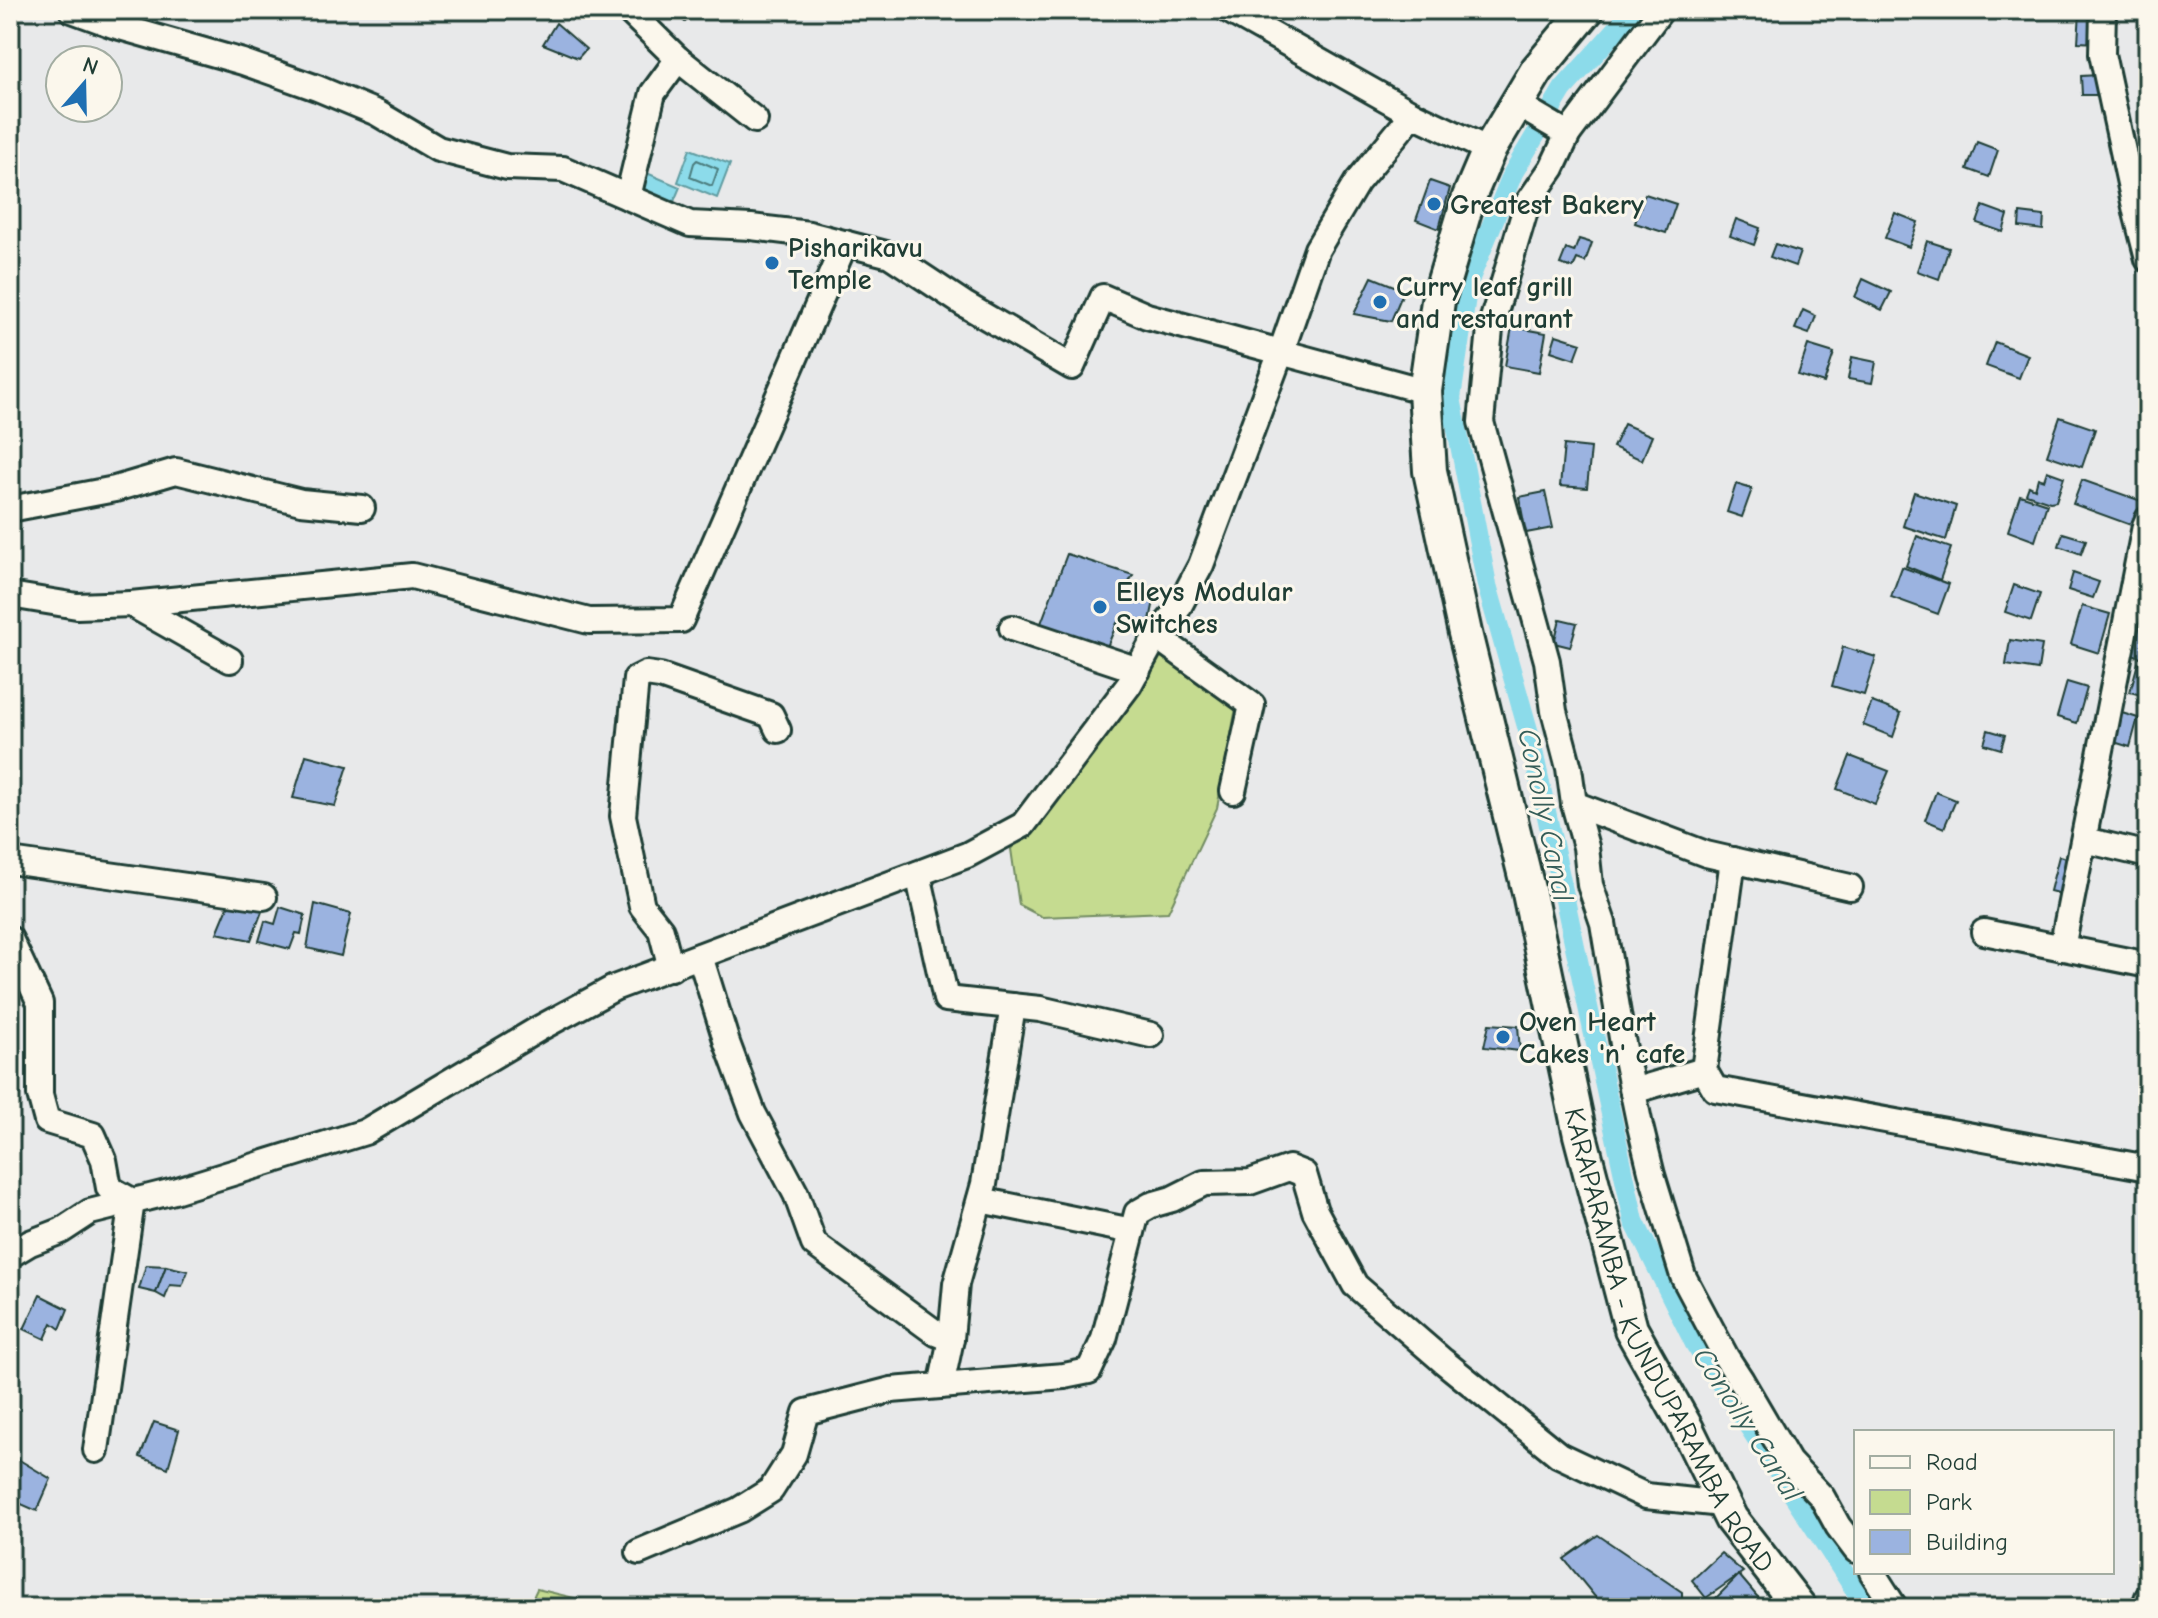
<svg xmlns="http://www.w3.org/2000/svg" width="2158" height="1618" font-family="'Comic Neue',sans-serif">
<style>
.green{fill:#c5db90;stroke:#728c62;stroke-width:2}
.water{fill:#8cdbea;stroke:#609ca1;stroke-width:2}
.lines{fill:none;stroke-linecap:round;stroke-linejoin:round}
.shore{stroke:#4b7c7d;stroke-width:2}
.canal{stroke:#8cdbea;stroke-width:20}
.building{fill:#9bb3e0;stroke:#1f3d34;stroke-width:2}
.minor-casing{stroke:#1f3d34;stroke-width:30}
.secondary-casing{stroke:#1f3d34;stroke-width:38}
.minor{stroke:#fbf7ec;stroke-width:24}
.secondary{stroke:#fbf7ec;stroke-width:32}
.poi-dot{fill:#1f6fb2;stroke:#fbf7ec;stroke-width:3}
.labels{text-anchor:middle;stroke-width:6;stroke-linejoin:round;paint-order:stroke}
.poi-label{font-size:28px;font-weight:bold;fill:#1f3d34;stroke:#fbf7ec;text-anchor:start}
.street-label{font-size:28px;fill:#1f3d34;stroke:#fbf7ec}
.water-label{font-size:30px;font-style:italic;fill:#355d58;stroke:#fbf7ec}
</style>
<rect width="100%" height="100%" fill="#e8e9ea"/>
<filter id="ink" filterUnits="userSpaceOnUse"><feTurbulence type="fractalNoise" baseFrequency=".0125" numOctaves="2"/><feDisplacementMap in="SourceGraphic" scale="16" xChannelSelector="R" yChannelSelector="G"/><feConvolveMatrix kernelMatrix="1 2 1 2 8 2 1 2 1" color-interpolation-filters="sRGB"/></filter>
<g filter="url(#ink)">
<g class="green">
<path d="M1159 649 1236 708 1217 808 1168 912 1042 917 1019 905 1011 849Z"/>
<path d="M537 1589 615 1608H528Z"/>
</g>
<g class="water">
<path d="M690 149 730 164 717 198 678 182Z"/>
<path d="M642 171 680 187 670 211 633 196Z"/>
</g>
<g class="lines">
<path class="shore" d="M697 160 718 169 712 186 690 177 694 163Z"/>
<path class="canal" d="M1634 10 1563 89 1513 173 1468 283 1451 398 1487 585 1530 737 1634 1221 1695 1344 1867 1608"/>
</g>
<g class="building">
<path d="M670 10H698L685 22Z"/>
<path d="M2080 12 2100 13 2098 43 2078 42Z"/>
<path d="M556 23 586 49 578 58 543 44Z"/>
<path d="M2098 75 2099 95H2082L2081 76Z"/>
<path d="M1977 142 1998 150 1989 177 1967 169Z"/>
<path d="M1430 181 1450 188 1439 229 1416 220Z"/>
<path d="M1645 194 1676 204 1666 233 1635 223Z"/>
<path d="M1983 206 2008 215 2003 232 1977 223Z"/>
<path d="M1895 213 1918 222 1909 247 1885 238Z"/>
<path d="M2020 213 2044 216 2043 230 2019 227Z"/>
<path d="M1736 219 1760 228 1754 245 1730 236Z"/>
<path d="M1579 239 1592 243 1585 262 1577 259 1573 268 1560 264 1566 249 1574 252Z"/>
<path d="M1927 241 1949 248 1939 279 1917 271Z"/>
<path d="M1775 244 1800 252 1795 266 1770 257Z"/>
<path d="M1372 277 1404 290 1391 321 1354 314Z"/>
<path d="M1863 279 1891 292 1882 310 1855 297Z"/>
<path d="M1803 310 1816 316 1809 334 1795 329Z"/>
<path d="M1512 327 1546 333 1539 372 1505 366Z"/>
<path d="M1556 335 1581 343 1575 359 1551 351Z"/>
<path d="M1995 342 2028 355 2019 378 1986 366Z"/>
<path d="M1808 345 1834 353 1824 383 1798 375Z"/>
<path d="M1852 357 1876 362 1872 383 1848 379Z"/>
<path d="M2060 417 2095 429 2082 467 2047 455Z"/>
<path d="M1624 424 1652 436 1642 460 1613 447Z"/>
<path d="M1564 445 1591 448 1587 488 1560 486Z"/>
<path d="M2047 471 2064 477 2056 501 2050 502 2026 494 2029 486 2035 489 2038 478 2044 480Z"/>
<path d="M2082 480 2147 503 2139 528 2073 504Z"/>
<path d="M1736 484 1752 489 1742 517 1727 512Z"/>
<path d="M1545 492 1553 528 1526 533 1519 497Z"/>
<path d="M1914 492 1956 506 1946 540 1903 526Z"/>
<path d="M2020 495 2047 504 2035 541 2008 531Z"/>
<path d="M2063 533 2086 540 2081 554 2059 546Z"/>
<path d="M1917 536 1951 548 1940 580 1906 566Z"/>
<path d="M1067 554 1133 575 1128 584 1156 591 1148 630 1117 623 1107 647 1040 626Z"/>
<path d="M1902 567 1949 584 1938 614 1891 597Z"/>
<path d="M2073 573 2099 582 2093 598 2068 590Z"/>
<path d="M2014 585 2040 594 2031 621 2005 612Z"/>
<path d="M2082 606 2110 614 2099 653 2071 644Z"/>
<path d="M1560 619 1577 623 1570 647 1554 643Z"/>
<path d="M2139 620 2148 623V660L2127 652Z"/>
<path d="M2010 640 2042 645 2038 670 2006 665Z"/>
<path d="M1843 647 1876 657 1864 695 1832 686Z"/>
<path d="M2138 663 2148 666V697L2130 692Z"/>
<path d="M2067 682 2087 688 2077 723 2057 717Z"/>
<path d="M1872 702 1901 713 1893 737 1863 725Z"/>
<path d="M2109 709 2138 718 2130 747 2101 738Z"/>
<path d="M1988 730 2005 735 2001 749 1984 744Z"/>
<path d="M306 755 348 766 335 806 293 798Z"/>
<path d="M1850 756 1889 771 1875 804 1837 789Z"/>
<path d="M1936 792 1956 800 1944 828 1925 820Z"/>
<path d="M2059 856 2090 864 2080 899 2050 891Z"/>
<path d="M236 901H266L251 940 217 933 229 904 234 906Z"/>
<path d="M315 904 351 914 341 956 307 948Z"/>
<path d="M280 907 305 915 301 934 296 933 290 949 259 941 265 921 275 924Z"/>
<path d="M1489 1024 1518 1026 1520 1051 1484 1047Z"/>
<path d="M146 1265 166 1266 156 1293 139 1289Z"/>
<path d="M166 1266 188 1271 182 1286 170 1285 165 1298 156 1293Z"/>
<path d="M40 1295 68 1309 60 1329 52 1323 45 1339 24 1329Z"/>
<path d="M154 1422 179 1430 168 1468 140 1457Z"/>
<path d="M16 1458 51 1479 37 1511 12 1500Z"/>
<path d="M1598 1535 1682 1592V1608H1604L1564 1559Z"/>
<path d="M1721 1553 1743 1572 1706 1598 1692 1580Z"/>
<path d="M1739 1575 1761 1601 1753 1608H1720L1713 1601Z"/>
</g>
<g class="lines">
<defs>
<g id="minor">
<path d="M72 10 113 25 243 62 317 88 377 113 438 149 507 167 563 169 690 224 751 227 809 234 890 255 964 304 1072 367 1103 297 1147 316 1425 391"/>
<path d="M628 10 678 59 755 120"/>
<path d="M1228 10 1413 114 1489 150"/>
<path d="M1661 10 1568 134 1552 168 1527 204 1490 329 1481 422 1547 661 1554 711 1569 768 1574 804 1586 847 1590 885 1603 923 1623 1044 1640 1126 1652 1175 1683 1276 1726 1357 1741 1380 1789 1462 1822 1497 1838 1526 1856 1550"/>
<path d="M2103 10 2102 54 2137 216 2148 259"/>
<path d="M1517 104 1568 134"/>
<path d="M628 197 653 93 678 59"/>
<path d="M10 509 115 489 176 471 301 502 362 508"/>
<path d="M10 595 77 606 131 604 230 660"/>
<path d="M131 604 412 576 589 621 681 620 845 243"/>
<path d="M1012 628 1138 670"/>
<path d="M1156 636 1252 705 1233 791"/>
<path d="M1574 804 1706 854 1850 887"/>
<path d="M2085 840 2148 855"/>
<path d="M10 861 264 897"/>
<path d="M918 874 946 999 1040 1009 1151 1035"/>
<path d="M1984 932 2148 965"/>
<path d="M10 939 40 1003V1095L47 1121 93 1135 104 1160 109 1188 132 1201 96 1450"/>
<path d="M2062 948 2145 526 2148 519"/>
<path d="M700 956 727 1043 753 1113 796 1194 814 1244 936 1333 951 1339"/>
<path d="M671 968 661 930 642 906 623 816 636 679 646 674 660 676 771 715 778 730"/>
<path d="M1704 1070 1733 860"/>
<path d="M1633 1091 1704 1070 1715 1089 2148 1168"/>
<path d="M980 1200 1132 1231"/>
<path d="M10 1255 30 1243 61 1231 90 1212 174 1191 365 1132 540 1028 614 988 967 855 1023 825 1129 685 1156 636 1175 614 1201 565 1281 352 1317 249 1357 182 1413 114"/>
<path d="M941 1386 951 1339 956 1284 984 1184 1013 1006"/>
<path d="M639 1552 739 1510 771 1490 794 1454 806 1412 891 1390 1064 1376 1089 1371 1104 1339 1137 1213 1151 1205 1172 1199 1204 1183 1250 1182 1289 1168 1304 1174 1315 1211 1355 1285 1443 1361 1559 1455 1646 1496 1722 1504"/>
<path d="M1872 1572 1895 1608"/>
<path d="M2144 1608 2148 1597"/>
</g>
<g id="secondary">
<path id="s1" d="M1587 10 1537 70 1489 150 1469 197 1438 301 1425 391 1430 471 1465 633 1529 893 1580 1135 1631 1329 1687 1429 1731 1519 1800 1608"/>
</g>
</defs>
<use href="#minor" class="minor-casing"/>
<use href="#secondary" class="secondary-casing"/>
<use href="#minor" class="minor"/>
<use href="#secondary" class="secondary"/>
</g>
</g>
<g class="poi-dot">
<circle cx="1434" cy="204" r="8"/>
<circle cx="772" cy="263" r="8"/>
<circle cx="1380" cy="302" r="8"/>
<circle cx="1100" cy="607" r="8"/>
<circle cx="1503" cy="1037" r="8"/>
</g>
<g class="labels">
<g class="poi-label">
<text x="1450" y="214">Greatest Bakery</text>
<text x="788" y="257">Pisharikavu<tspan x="788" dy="32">Temple</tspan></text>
<text x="1396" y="296">Curry leaf grill<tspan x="1396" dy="32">and restaurant</tspan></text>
<text x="1116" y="601">Elleys Modular<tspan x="1116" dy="32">Switches</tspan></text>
<text x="1519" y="1031">Oven Heart<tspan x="1519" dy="32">Cakes 'n' cafe</tspan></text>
</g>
<g class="street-label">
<text dy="10" stroke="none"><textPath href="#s1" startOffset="1408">KARAPARAMBA - KUNDUPARAMBA ROAD</textPath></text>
</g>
<g class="water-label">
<text transform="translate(1546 815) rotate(78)" y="10">Conolly Canal</text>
<text transform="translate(1748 1424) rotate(57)" y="10">Conolly Canal</text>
</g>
</g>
<rect width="2158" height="1618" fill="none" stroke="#fbf7ec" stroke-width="40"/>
<rect x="20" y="20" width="2118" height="1578" fill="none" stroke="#1f3d34" stroke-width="3" filter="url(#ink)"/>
<rect x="1854" y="1430" width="260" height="144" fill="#fbf7ec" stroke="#a3ada2" stroke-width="2"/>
<rect x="1870" y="1456" width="40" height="12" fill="#fbf7ec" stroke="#a3ada2" stroke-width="2"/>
<text x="1926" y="1470" font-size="24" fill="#1f3d34">Road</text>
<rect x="1870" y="1490" width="40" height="24" fill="#c5db90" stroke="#a3ada2" stroke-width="2"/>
<text x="1926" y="1510" font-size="24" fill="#1f3d34">Park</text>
<rect x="1870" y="1530" width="40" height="24" fill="#9bb3e0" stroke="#a3ada2" stroke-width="2"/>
<text x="1926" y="1550" font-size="24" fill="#1f3d34">Building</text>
<g transform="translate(84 84) rotate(20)"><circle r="38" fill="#fbf7ec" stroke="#a3ada2" stroke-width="2"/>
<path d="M0-6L14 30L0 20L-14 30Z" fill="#1f6fb2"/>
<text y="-12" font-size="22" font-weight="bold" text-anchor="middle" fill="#1f3d34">N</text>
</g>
</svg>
